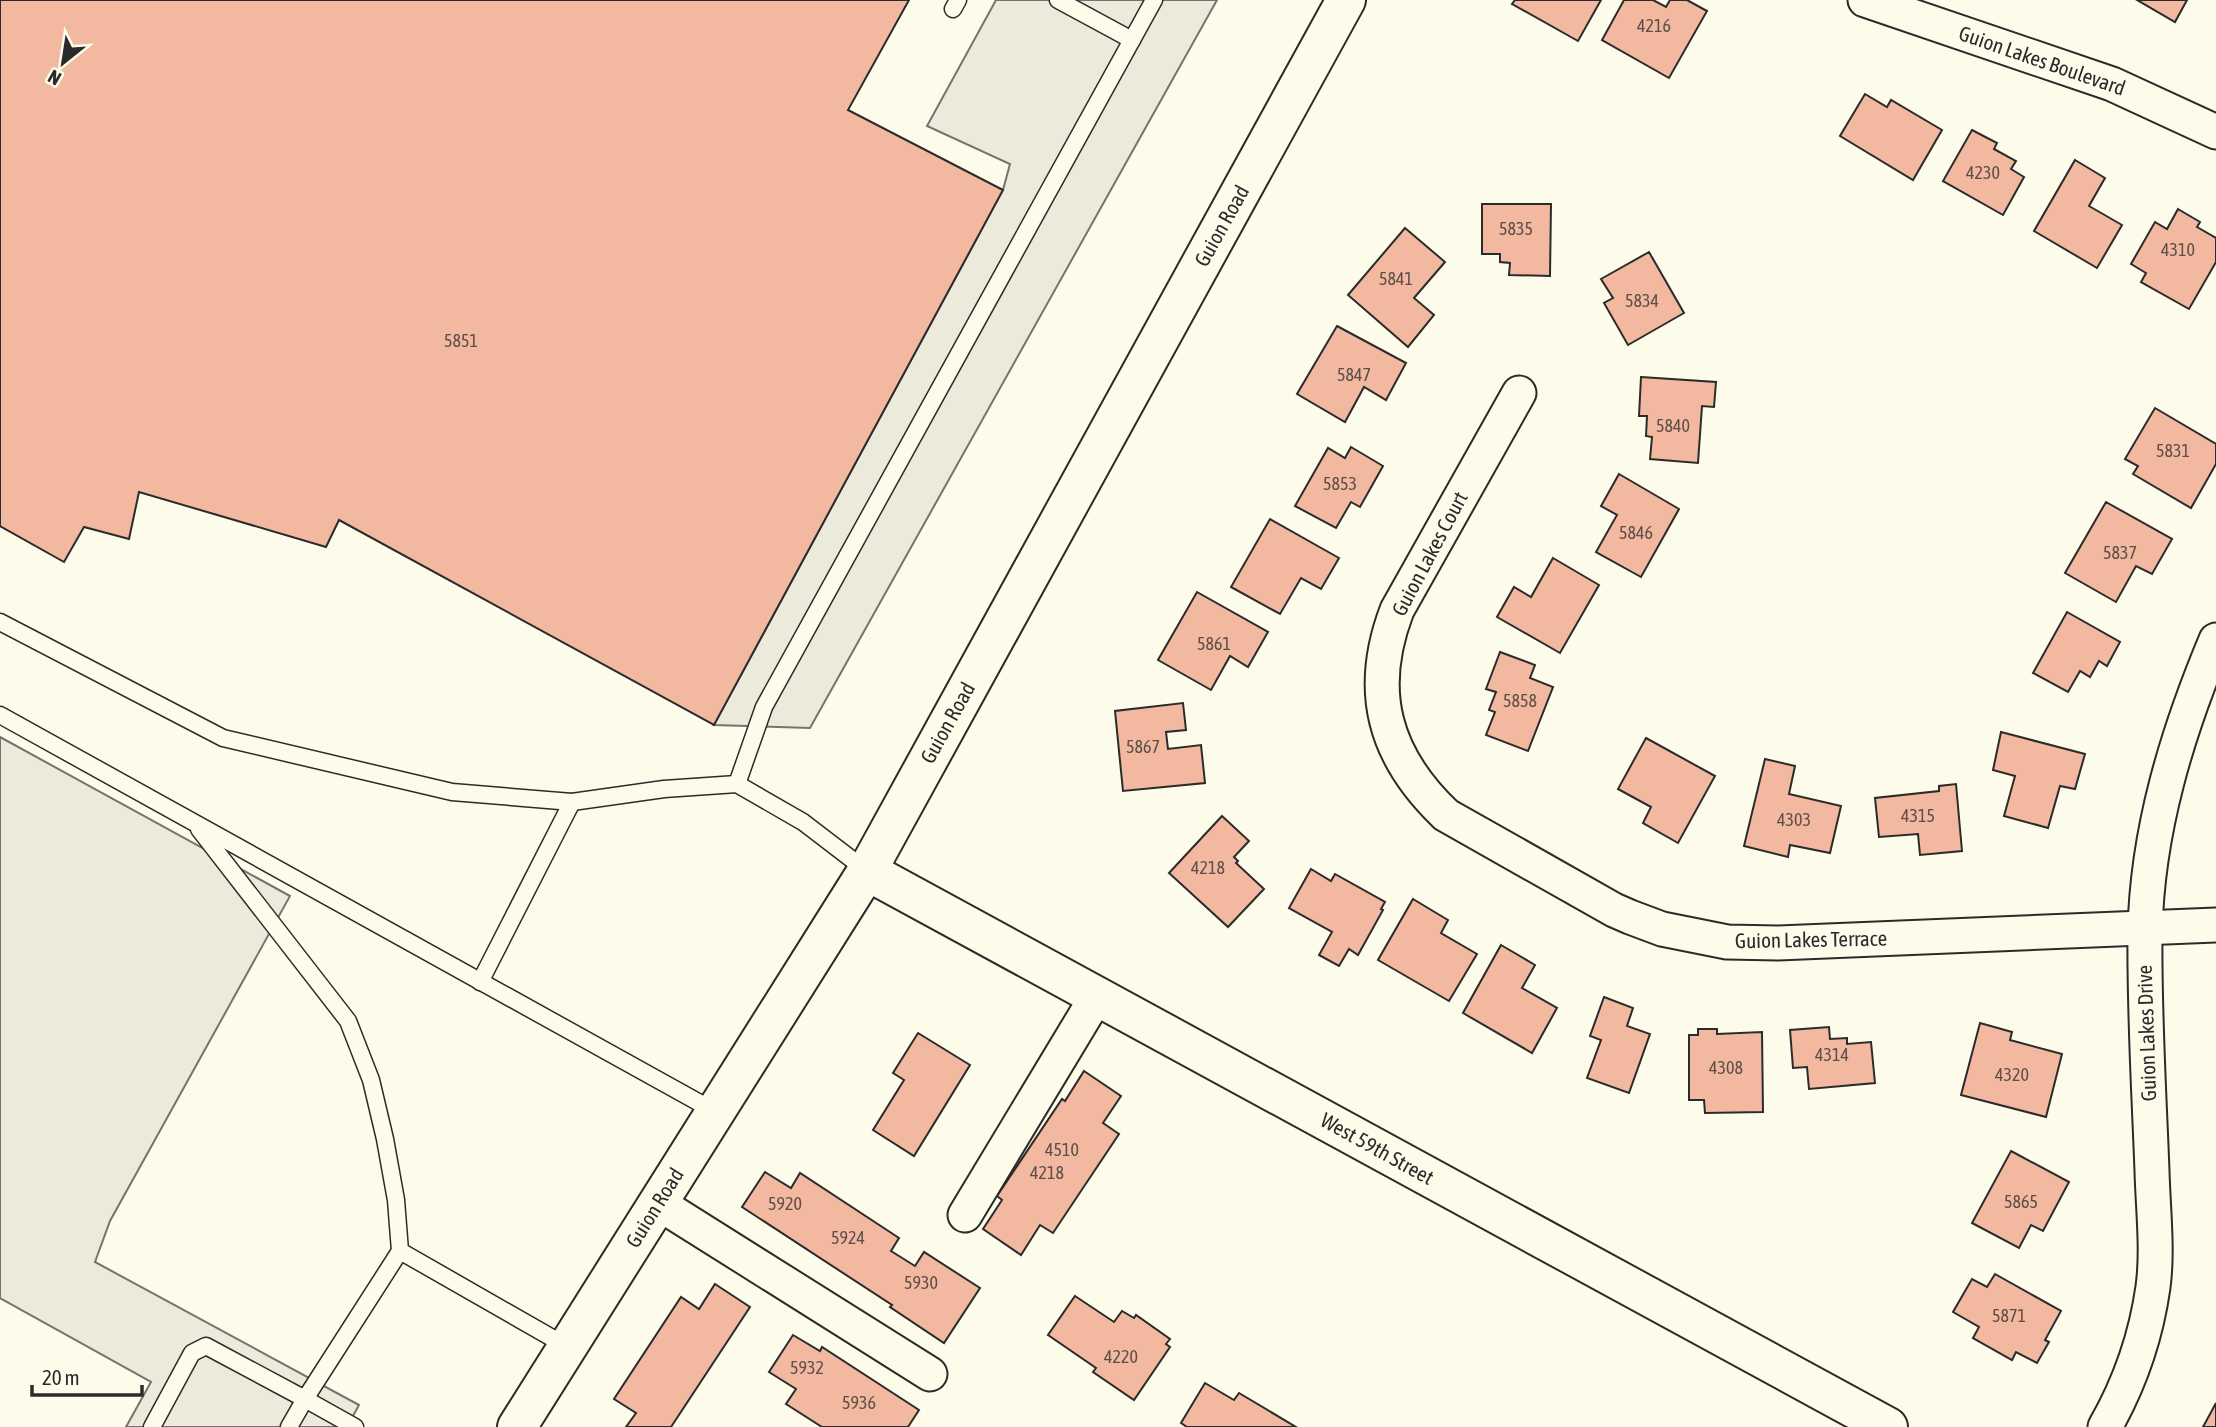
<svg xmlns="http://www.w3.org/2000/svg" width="2216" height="1427" font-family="'Asap Condensed',sans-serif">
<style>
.parking{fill:#eceadb;stroke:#74746e;stroke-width:2}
.building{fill:#f2b8a0;stroke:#2b2b2b;stroke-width:2}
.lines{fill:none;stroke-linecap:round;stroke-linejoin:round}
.lane-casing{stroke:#2b2b2b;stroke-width:19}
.street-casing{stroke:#2b2b2b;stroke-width:37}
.secondary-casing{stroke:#2b2b2b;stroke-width:42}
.lane{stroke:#fdfbea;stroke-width:16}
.street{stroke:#fdfbea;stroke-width:33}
.secondary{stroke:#fdfbea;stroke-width:38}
.labels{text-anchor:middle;stroke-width:5;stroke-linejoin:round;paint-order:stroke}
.number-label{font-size:18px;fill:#5d4e48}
.street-label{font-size:21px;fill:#2b2b2b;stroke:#fdfbea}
</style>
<rect width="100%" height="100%" fill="#fdfbea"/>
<g class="parking">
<path d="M996 0H1217L810 728 714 725 1003 190 1010 164 927 126Z"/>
<path d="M0 737 290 896 110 1221 95 1262 359 1405 347 1427H126L151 1382 0 1298Z"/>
</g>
<g class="building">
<path d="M0 0H909L848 110 1003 190 714 725 339 520 326 547 139 492 129 539 84 527 64 562 0 526Z"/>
<path d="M1515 0H1601L1578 41 1512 4Z"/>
<path d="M1624 0H1653L1666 7 1670 0H1687L1707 11 1669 78 1602 40Z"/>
<path d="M2137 0H2187L2175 22Z"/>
<path d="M1865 94 1887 107 1891 100 1942 130 1913 180 1840 136Z"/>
<path d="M1972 130 1997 143 1994 149 2016 161 2011 169 2024 177 2003 215 1943 181Z"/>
<path d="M2075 160 2105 178 2089 206 2122 225 2097 268 2034 231Z"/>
<path d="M1482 204H1551L1550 276 1509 275 1510 263 1500 262V254H1482Z"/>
<path d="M2178 209 2200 222 2197 227 2216 238V262L2189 309 2141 282 2146 273 2131 264 2155 222 2167 229Z"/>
<path d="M1405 228 1445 262 1414 298 1434 315 1408 347 1348 295Z"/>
<path d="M1649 252 1684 313 1628 345 1604 303 1613 298 1601 279Z"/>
<path d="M1337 326 1406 363 1386 400 1364 387 1345 422 1297 394Z"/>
<path d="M1641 377 1716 382 1714 407 1702 406 1698 463 1650 459 1652 437 1646 436 1647 416H1639Z"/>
<path d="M2155 408 2216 444V464L2191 508 2133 474 2138 466 2125 459Z"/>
<path d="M1351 447 1383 466 1360 507 1351 502 1336 528 1295 506 1328 448 1345 458Z"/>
<path d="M1619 474 1679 509 1641 577 1596 552 1617 515 1601 506Z"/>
<path d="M2106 502 2172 539 2152 574 2136 566 2116 602 2065 573Z"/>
<path d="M1270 519 1339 558 1321 589 1301 578 1280 614 1231 587Z"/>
<path d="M1553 558 1599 585 1560 653 1497 617 1514 587 1531 597Z"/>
<path d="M1197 592 1268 632 1248 667 1230 656 1211 690 1158 660Z"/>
<path d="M2067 612 2120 642 2107 666 2099 661 2090 677 2080 671 2068 692 2033 673Z"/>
<path d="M1500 652 1535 665 1530 678 1553 687 1528 751 1486 735 1495 712 1489 710 1496 692 1486 689Z"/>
<path d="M1183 703 1186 730 1166 732 1168 749 1201 745 1205 783 1123 791 1115 711Z"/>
<path d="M2001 732 2085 754 2075 789 2060 786 2048 828 2004 816 2015 776 1993 770Z"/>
<path d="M1646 738 1715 776 1678 843 1643 823 1651 807 1618 789Z"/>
<path d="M1765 759 1795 766 1789 794 1841 806 1830 853 1790 845 1788 857 1744 846Z"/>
<path d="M1956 784 1962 851 1920 855 1918 834 1879 837 1875 798 1939 791V786Z"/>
<path d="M1222 816 1249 841 1234 857 1238 861 1236 863 1264 889 1228 927 1169 873Z"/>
<path d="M1311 869 1331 881 1335 874 1385 902 1381 909 1383 910 1358 955 1349 949 1339 966 1319 955 1332 932 1289 908Z"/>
<path d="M1413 899 1448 920 1441 933 1477 954 1449 1001 1378 960Z"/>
<path d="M1501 945 1535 965 1522 988 1557 1008 1532 1053 1463 1013Z"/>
<path d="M1604 997 1633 1008 1627 1026 1650 1034 1629 1093 1587 1078 1601 1040 1590 1036Z"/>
<path d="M1980 1023 2012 1032 2010 1040 2062 1054 2046 1117 1961 1095Z"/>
<path d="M1829 1027 1830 1039 1847 1038V1044L1871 1042 1875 1083 1809 1089 1807 1067 1793 1068 1790 1030Z"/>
<path d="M1698 1029H1717V1034L1762 1032 1763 1112 1705 1113 1704 1100H1689V1035H1698Z"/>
<path d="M918 1033 970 1065 914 1156 873 1130 904 1080 893 1073Z"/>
<path d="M1084 1071 1121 1096 1103 1123 1119 1134 1053 1233 1040 1225 1021 1255 983 1229 1002 1200 997 1196 1062 1099 1065 1101Z"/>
<path d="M2011 1151 2069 1182 2043 1231 2031 1225 2019 1248 1972 1223Z"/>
<path d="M765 1172 791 1188 800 1173 899 1238 891 1251 915 1266 924 1252 980 1288 944 1343 890 1307 892 1305 742 1207Z"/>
<path d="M1995 1274 2061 1311 2045 1340 2049 1342 2037 1363 2016 1352 2012 1360 1973 1338 1979 1327 1953 1312 1972 1279 1987 1287Z"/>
<path d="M715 1284 750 1307 671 1427H626L636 1413 614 1399 681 1297 699 1309Z"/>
<path d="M1075 1296 1114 1322 1122 1311 1134 1318 1136 1315 1170 1339 1166 1344 1170 1347 1134 1400 1093 1372 1096 1368 1048 1335Z"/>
<path d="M793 1335 820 1351 822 1347 919 1410 908 1427H822L786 1404 796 1389 769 1372Z"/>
<path d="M1205 1383 1234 1400 1239 1393 1296 1427H1187L1181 1423Z"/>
<path d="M2216 1403V1427H2203Z"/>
</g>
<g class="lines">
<defs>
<g id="lane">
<path d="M1058 0 1132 40"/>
<path d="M953 9 958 0"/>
<path d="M0 622 223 738 452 792 572 802 664 789 737 784 803 822 867 871"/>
<path d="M0 715 716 1112"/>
<path d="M737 784 764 707 1154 0"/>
<path d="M199 829 348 1021 371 1080 385 1139 396 1200 400 1251"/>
<path d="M480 982 572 802"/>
<path d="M152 1427 192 1353 206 1346 305 1399 400 1251 568 1347"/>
<path d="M289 1427 305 1399 355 1427"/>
</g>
<g id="street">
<path d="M1865 0 2112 84 2216 132"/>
<path d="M1519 393 1397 610C1366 691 1384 756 1446 815L1614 910 1630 917 1662 929 1727 942 1778 943 2216 925"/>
<path d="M658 1203 930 1374"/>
<path d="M965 1215 1097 996"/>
<path d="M2105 1427C2130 1383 2146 1337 2153 1287 2158 1250 2153 1209 2152 1171 2149 1091 2144 1012 2145 932 2147 831 2177 733 2216 640"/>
</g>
<g id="secondary">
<path d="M867 871 1888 1427"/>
<path d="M517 1427 867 871 1346 0"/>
</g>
</defs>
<use href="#lane" class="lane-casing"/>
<use href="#street" class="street-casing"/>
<use href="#secondary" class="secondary-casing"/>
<use href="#lane" class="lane"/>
<use href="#street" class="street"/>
<use href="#secondary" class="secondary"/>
</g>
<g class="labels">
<g class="number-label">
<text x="1654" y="32">4216</text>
<text x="1983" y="179">4230</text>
<text x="1516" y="235">5835</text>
<text x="2178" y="256">4310</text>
<text x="1396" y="285">5841</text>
<text x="1642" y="307">5834</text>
<text x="461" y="347">5851</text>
<text x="1354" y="381">5847</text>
<text x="1673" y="432">5840</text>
<text x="2173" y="457">5831</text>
<text x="1340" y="490">5853</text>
<text x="1636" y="539">5846</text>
<text x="2120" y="559">5837</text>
<text x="1214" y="650">5861</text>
<text x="1520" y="707">5858</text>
<text x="1143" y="753">5867</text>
<text x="1918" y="822">4315</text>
<text x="1794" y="826">4303</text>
<text x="1208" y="874">4218</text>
<text x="1832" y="1061">4314</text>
<text x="1726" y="1074">4308</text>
<text x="2012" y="1081">4320</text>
<text x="1062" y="1156">4510</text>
<text x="1047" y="1179">4218</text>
<text x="2021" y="1208">5865</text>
<text x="785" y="1210">5920</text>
<text x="848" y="1244">5924</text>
<text x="921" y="1289">5930</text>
<text x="2009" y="1322">5871</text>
<text x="1121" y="1363">4220</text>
<text x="807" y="1374">5932</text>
<text x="859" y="1409">5936</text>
</g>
<g class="street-label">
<text transform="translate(2042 61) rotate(19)" y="7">Guion Lakes Boulevard</text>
<text transform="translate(1222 226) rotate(-61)" y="7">Guion Road</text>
<text transform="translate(1430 554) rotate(-62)" y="7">Guion Lakes Court</text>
<text transform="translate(948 723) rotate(-61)" y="7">Guion Road</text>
<text transform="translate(1811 940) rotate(-1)" y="7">Guion Lakes Terrace</text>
<text transform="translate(2147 1033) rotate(-92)" y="7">Guion Lakes Drive</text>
<text transform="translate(1377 1149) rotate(29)" y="7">West 59th Street</text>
<text transform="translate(655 1208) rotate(-58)" y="7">Guion Road</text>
</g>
</g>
<g transform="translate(63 63) rotate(210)" stroke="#fdfbea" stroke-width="5" paint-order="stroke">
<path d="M0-5L12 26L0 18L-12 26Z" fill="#2b2b2b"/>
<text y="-10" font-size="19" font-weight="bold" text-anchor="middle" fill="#2b2b2b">N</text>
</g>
<path d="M32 1385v10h110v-10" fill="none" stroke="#2b2b2b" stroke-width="3.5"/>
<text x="42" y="1385" font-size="21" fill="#2b2b2b" stroke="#fdfbea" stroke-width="5" paint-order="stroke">20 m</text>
</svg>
